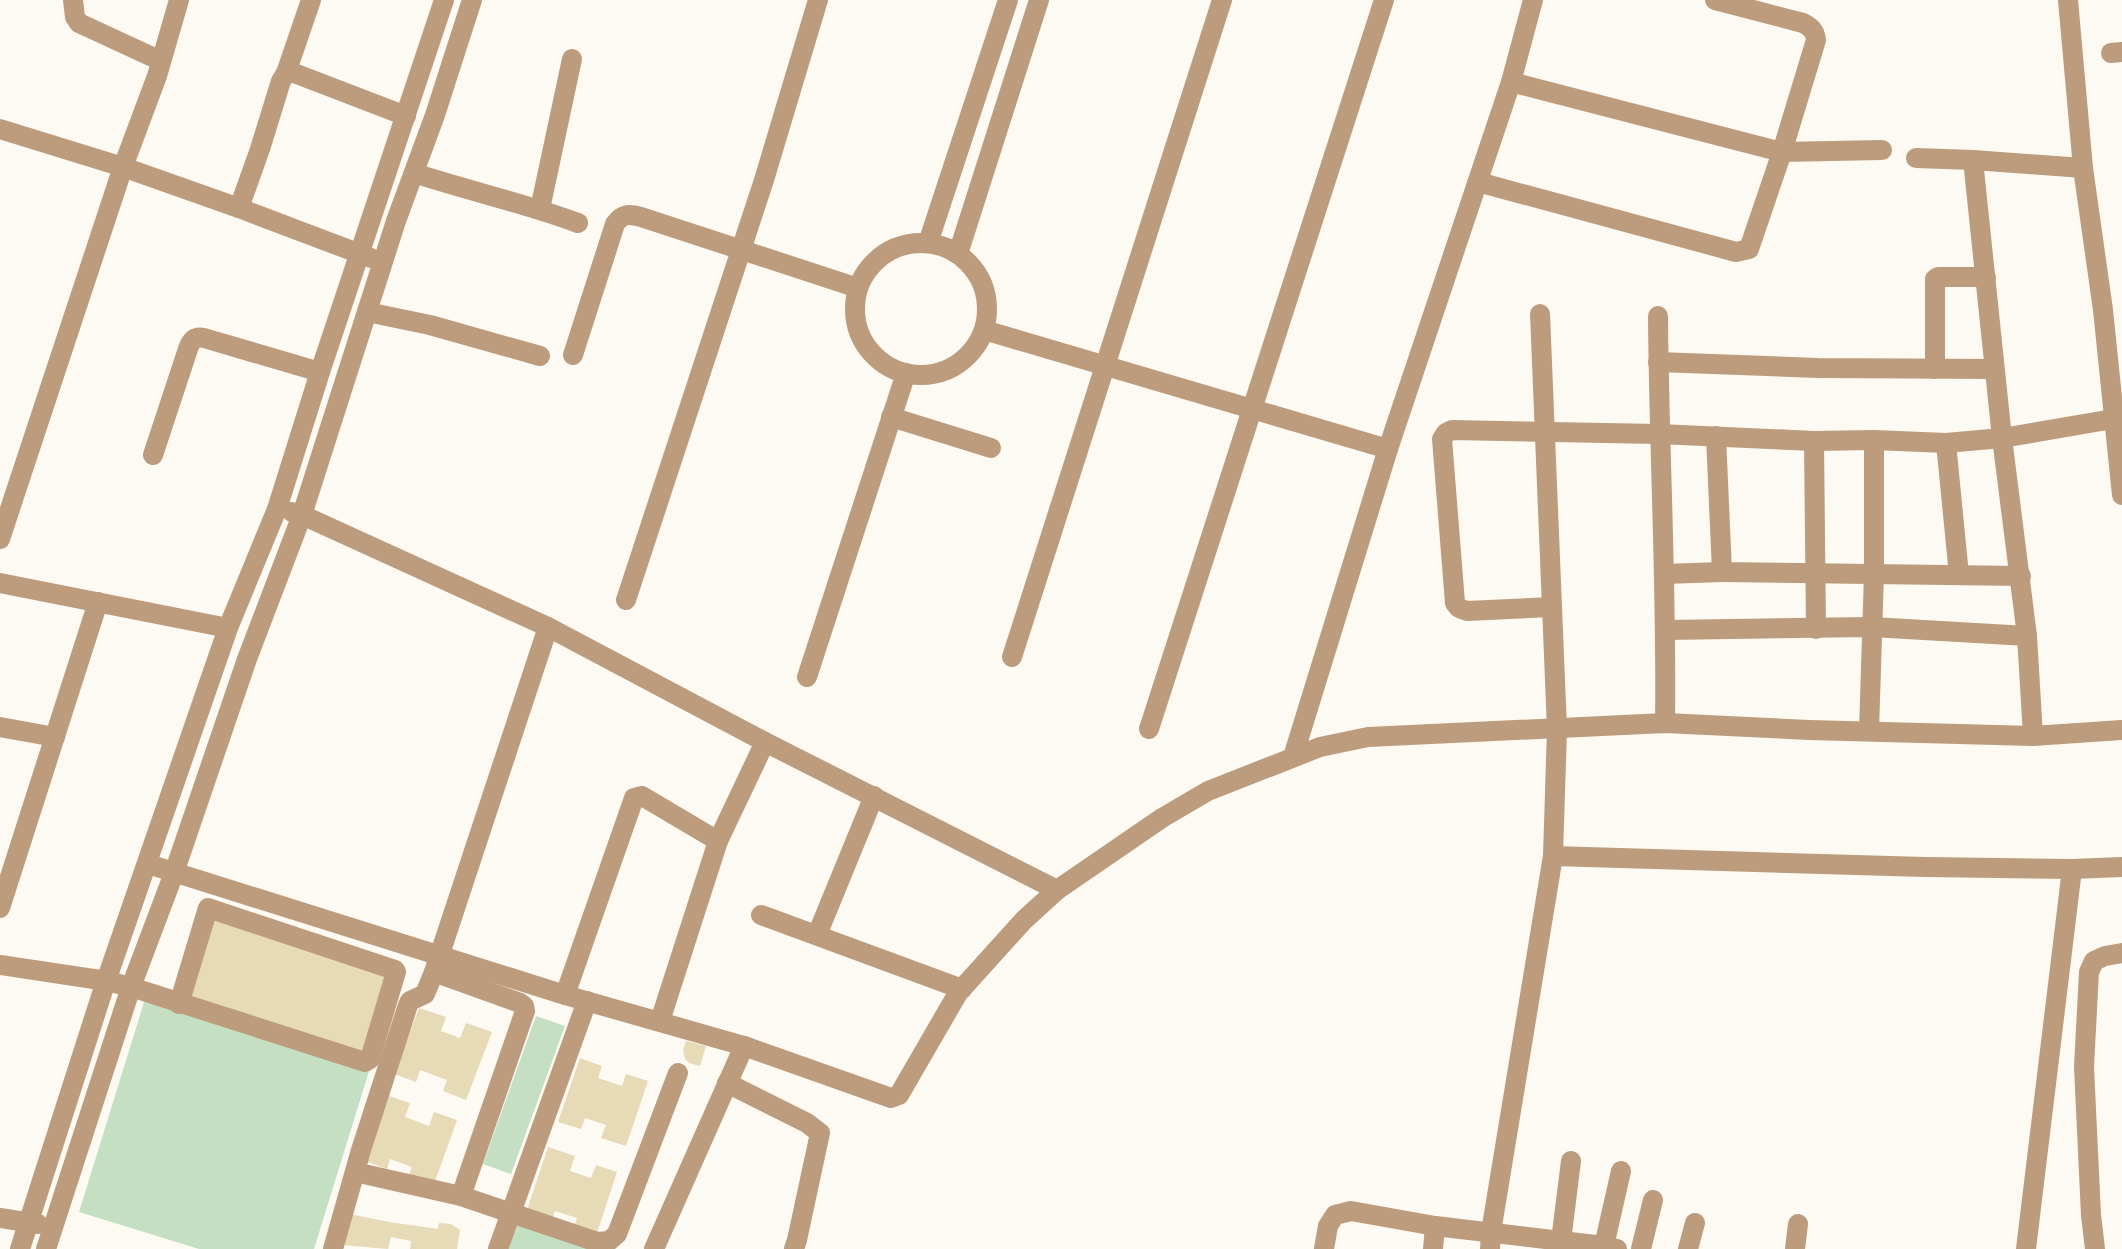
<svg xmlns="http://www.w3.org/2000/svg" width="2122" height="1249" font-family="Signika,sans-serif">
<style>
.green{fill:#c5dfc3}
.building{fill:#e7dab7}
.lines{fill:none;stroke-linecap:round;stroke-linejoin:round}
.minor{stroke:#bc9c7d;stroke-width:20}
</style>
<rect width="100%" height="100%" fill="#fdfaf3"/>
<g class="green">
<path d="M145 999 370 1068 314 1249H199L79 1212Z"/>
<path d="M536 1016 565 1026 511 1174 483 1164Z"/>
<path d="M515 1213 606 1249H503Z"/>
</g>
<g class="building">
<path d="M211 912 391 970 362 1059 181 1001Z"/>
<path d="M419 1008 446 1017 441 1031 460 1038 466 1023 492 1032 466 1100 443 1091 447 1080 420 1070 416 1082 394 1074Z"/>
<path d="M686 1041 706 1046 700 1066 689 1063 685 1059 683 1050Z"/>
<path d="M580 1058 602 1066 598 1078 622 1086 626 1074 648 1081 626 1146 601 1138 606 1125 585 1118 581 1129 558 1122Z"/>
<path d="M386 1095 410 1103 405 1117 429 1126 434 1112 457 1120 433 1187 408 1178 412 1167 390 1159 387 1169 362 1160Z"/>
<path d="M548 1147 575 1156 570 1171 591 1178 596 1165 617 1172 596 1236 573 1229 577 1218 555 1211 551 1222 526 1213Z"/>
<path d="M345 1213 389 1222 438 1229 439 1223 451 1224 460 1230 457 1249H410L411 1241 391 1237 388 1249 342 1245Z"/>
</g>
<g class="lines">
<g class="minor">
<path d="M73 0 75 17 79 23 161 61"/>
<path d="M2068 0 2083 168 2103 310 2122 495"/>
<path d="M2111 53 2122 52"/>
<path d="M286 73 311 0"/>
<path d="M1511 82 1782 152 1882 150"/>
<path d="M0 129 123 167 239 208 371 258"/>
<path d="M1916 158 1973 160"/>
<path d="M414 173C469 191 524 203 578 223"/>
<path d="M1478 182 1736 252 1749 249 1782 152 1816 40C1815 31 1811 27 1803 23L1715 0"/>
<path d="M239 208 260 149 281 81 286 73H294L406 116"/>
<path d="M540 209 572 59"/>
<path d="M928 243 1008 0"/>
<circle cx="921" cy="309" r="66"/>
<path d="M958 254 1039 0"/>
<path d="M367 312 430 325 540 356"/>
<path d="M1658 316C1659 452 1667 587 1665 723"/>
<path d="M984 330 1388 449"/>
<path d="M573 355 615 224C623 213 629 214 641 217L858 288"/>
<path d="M1658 362 1818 368 1994 369"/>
<path d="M1935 369V279L1938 277H1986"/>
<path d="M891 417 991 448"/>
<path d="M1716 436 1722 572 2021 576"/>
<path d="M1814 441 1816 629"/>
<path d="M1946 443 1959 575"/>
<path d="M153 455 188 349C191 340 195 336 204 338L320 372"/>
<path d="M292 512 302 515 548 627 765 742 1057 890"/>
<path d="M0 539 123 167 157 76 179 0"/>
<path d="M1664 574 1722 572"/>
<path d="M0 583 228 628"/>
<path d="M626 600 764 180 818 0"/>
<path d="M1552 607 1467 611 1459 608 1455 603 1442 439 1446 433 1452 430 1659 434 1814 441 1874 440 1946 443 2002 438 2113 419"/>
<path d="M1666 630 1872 627 2027 636"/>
<path d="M1012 657 1222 0"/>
<path d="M807 677 906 373"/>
<path d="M0 727 55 737"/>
<path d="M1149 729 1384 0"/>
<path d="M1869 731 1874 573V440"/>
<path d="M2033 736 2027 636 2002 438 1973 160 2083 168"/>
<path d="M1293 757 1388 449 1511 82 1533 0"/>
<path d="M1553 856 1925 867 2072 869 2122 867"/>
<path d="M148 864 565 995 744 1046 891 1098 899 1095 958 993 1024 920 1057 890 1162 818 1208 791 1320 747 1368 737 1665 723 1809 730 2033 736 2122 730"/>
<path d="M0 908 98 602"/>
<path d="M761 915 962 989"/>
<path d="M817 935 874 796"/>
<path d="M0 965 107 981 131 987 365 1062 370 1059 396 972 395 970 208 908 179 1004"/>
<path d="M434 972 520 1003 524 1006 525 1011 461 1196"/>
<path d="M565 995 634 798 642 796 718 841 765 742"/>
<path d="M660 1021 718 841"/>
<path d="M727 1083 807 1123 820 1133 797 1240 794 1249"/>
<path d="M355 1172 461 1196 597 1242 609 1241 617 1234 678 1073"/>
<path d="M0 1218 38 1224"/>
<path d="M1604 1246 1621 1171"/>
<path d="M20 1249 104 987 228 628 277 509 320 372 444 0"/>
<path d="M46 1249 131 987 174 873 247 659 302 515 396 221 435 115 472 0"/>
<path d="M333 1249 361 1150 408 1005 410 1001 425 994 434 972 548 627"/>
<path d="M498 1249 587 1001"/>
<path d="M654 1249 744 1046"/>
<path d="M1324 1249 1328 1226 1335 1215 1351 1211 1435 1226 1604 1246 1617 1249"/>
<path d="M1433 1249 1435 1226"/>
<path d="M1490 1249 1491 1232 1553 856 1557 729 1540 314"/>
<path d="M1560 1249 1571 1161"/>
<path d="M1641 1249 1653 1200"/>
<path d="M1688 1249 1695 1223"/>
<path d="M1795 1249 1798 1224"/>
<path d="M2026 1249 2072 869"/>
<path d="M2095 1249 2091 1215 2084 1067 2089 972 2094 961 2105 956 2122 953"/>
</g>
</g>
</svg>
